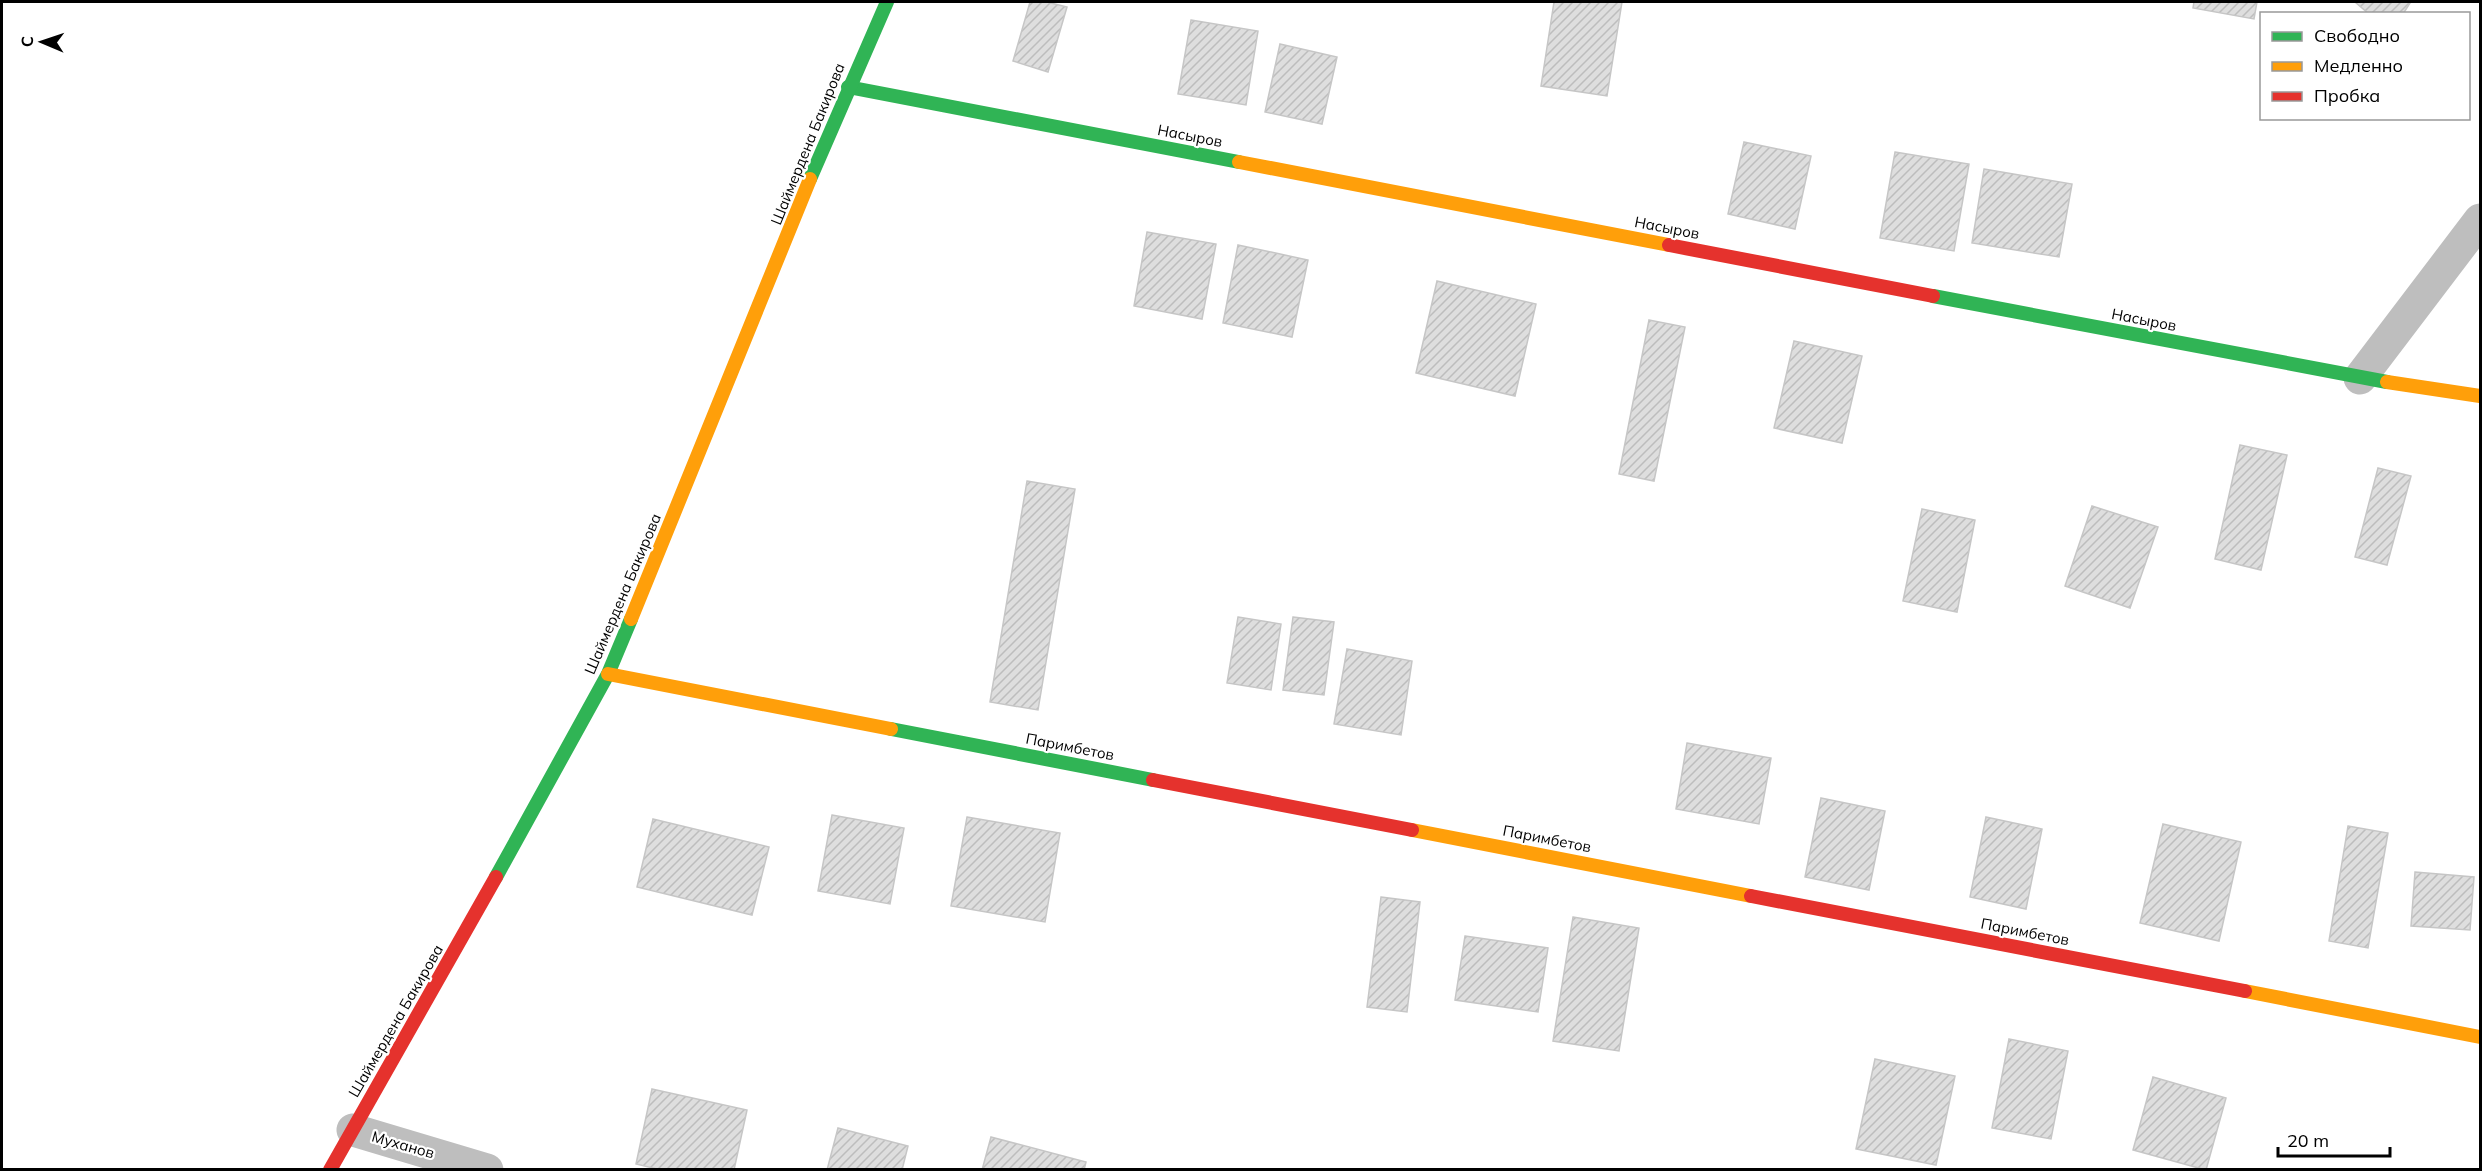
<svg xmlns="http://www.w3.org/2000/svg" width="2482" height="1171" font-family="Mulish,sans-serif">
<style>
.building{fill:url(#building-hatch);stroke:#c6c6c6;stroke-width:1.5}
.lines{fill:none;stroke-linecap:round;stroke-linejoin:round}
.street{stroke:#bebebe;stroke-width:33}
.fast{stroke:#30b455;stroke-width:14}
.slow{stroke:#ff9f0a;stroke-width:14}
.jam{stroke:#e5322d;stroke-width:14}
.labels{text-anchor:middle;stroke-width:4.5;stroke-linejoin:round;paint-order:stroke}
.street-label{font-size:15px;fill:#000;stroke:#fff}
</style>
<defs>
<pattern id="building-hatch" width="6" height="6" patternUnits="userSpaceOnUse" patternTransform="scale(1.5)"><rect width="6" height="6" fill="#dedede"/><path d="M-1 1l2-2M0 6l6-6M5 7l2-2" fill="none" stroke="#bdbdbd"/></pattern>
</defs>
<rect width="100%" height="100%" fill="#fff"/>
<g class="building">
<path d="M1030 2H1047L1067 7 1048 72 1013 61Z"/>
<path d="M1554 2H1622L1607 96 1541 86Z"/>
<path d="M2194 2H2257L2254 19 2193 8Z"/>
<path d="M2355 2H2408L2410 3 2403 14H2369Z"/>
<path d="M1191 20 1258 31 1246 105 1178 94Z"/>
<path d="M1280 44 1337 57 1322 124 1265 112Z"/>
<path d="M1744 142 1811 156 1795 229 1728 214Z"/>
<path d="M1895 152 1969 164 1954 251 1880 238Z"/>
<path d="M1984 169 2072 184 2059 257 1972 243Z"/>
<path d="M1147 232 1216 244 1202 319 1134 306Z"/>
<path d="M1238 245 1308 260 1292 337 1223 323Z"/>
<path d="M1437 281 1536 304 1515 396 1416 373Z"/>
<path d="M1649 320 1685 327 1654 481 1619 474Z"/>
<path d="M1794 341 1862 356 1842 443 1774 428Z"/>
<path d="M2240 445 2287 455 2261 570 2215 559Z"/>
<path d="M2378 468 2411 476 2387 565 2355 557Z"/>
<path d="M1027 481 1075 489 1038 710 990 702Z"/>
<path d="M2092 506 2158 527 2130 608 2065 586Z"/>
<path d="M1922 509 1975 520 1957 612 1903 601Z"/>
<path d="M1238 617 1281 624 1271 690 1227 683Z"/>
<path d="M1293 617 1334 622 1324 695 1283 690Z"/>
<path d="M1347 649 1412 661 1401 735 1334 724Z"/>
<path d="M1687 743 1771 758 1759 824 1676 809Z"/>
<path d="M1821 798 1885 811 1869 890 1805 877Z"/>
<path d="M832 815 904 828 890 904 818 891Z"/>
<path d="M967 817 1060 833 1045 922 951 906Z"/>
<path d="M1986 817 2042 829 2026 909 1970 897Z"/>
<path d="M653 819 769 847 752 915 637 887Z"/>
<path d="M2163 824 2241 842 2219 941 2140 923Z"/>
<path d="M2348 826 2388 833 2368 948 2329 941Z"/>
<path d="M2415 872 2474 877 2470 930 2411 926Z"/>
<path d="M1381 897 1420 902 1407 1012 1367 1007Z"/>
<path d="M1573 917 1639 928 1619 1051 1553 1041Z"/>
<path d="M1465 936 1548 948 1538 1012 1455 1000Z"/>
<path d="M2009 1039 2068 1051 2051 1139 1992 1128Z"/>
<path d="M1875 1059 1955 1076 1936 1165 1856 1149Z"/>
<path d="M2153 1077 2226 1098 2206 1170 2133 1150Z"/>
<path d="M652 1089 747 1110 734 1170H661L636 1164Z"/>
<path d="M838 1128 908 1146 902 1170H827Z"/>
<path d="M991 1137 1086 1162 1084 1170H982Z"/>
</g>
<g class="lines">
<g class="street">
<path d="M2360 378 2480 220"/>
<path d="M353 1130 487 1170"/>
</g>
<g class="fast">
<path d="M848 87 1239 162"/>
<path d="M810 179 887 2"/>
<path d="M1933 296 2387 382"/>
<path d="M891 729 1153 780"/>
<path d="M496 877 608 674 631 619"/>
</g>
<g class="slow">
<path d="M1239 162 1669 245"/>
<path d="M2387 382 2480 396"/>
<path d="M631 619 810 179"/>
<path d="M608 674 891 729"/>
<path d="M1412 830 1751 896"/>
<path d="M2245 991 2480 1037"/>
</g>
<g class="jam">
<path d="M1669 245 1933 296"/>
<path d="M1153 780 1412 830"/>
<path d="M1751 896 2245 991"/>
<path d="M330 1170 496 877"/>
</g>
</g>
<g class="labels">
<g class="street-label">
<text transform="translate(1190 136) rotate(11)" y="5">Насыров</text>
<text transform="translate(808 144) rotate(-68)" y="5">Шаймердена Бакирова</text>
<text transform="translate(1667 228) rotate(11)" y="5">Насыров</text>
<text transform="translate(2144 320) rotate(11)" y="5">Насыров</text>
<text transform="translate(623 594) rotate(-67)" y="5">Шаймердена Бакирова</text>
<text transform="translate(1070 747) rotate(11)" y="5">Паримбетов</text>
<text transform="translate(1547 839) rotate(11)" y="5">Паримбетов</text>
<text transform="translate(2025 932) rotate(11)" y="5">Паримбетов</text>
<text transform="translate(396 1021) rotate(-60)" y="5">Шаймердена Бакирова</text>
<text transform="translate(403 1145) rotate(16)" y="5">Муханов</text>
</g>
</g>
<rect width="2482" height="1171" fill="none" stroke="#000000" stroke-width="6"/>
<rect x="2260" y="12" width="210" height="108" fill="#ffffff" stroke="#999999" stroke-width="1.5"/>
<rect x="2272" y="32" width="30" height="9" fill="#30b455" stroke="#999999" stroke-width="1.5"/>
<text x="2314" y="42" font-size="18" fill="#000000">Свободно</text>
<rect x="2272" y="62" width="30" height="9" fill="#ff9f0a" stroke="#999999" stroke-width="1.5"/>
<text x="2314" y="72" font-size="18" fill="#000000">Медленно</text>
<rect x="2272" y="92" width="30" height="9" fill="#e5322d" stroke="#999999" stroke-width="1.5"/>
<text x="2314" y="102" font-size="18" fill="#000000">Пробка</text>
<g transform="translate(42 42) rotate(272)" stroke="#ffffff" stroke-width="4.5" paint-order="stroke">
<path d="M0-4.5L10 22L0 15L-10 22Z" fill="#000000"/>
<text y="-9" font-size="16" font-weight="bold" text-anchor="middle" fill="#000000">С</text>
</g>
<path d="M2278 1147v9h112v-9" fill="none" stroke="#000000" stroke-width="3"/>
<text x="2287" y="1147" font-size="18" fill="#000000" stroke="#ffffff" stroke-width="4.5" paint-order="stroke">20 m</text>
</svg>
